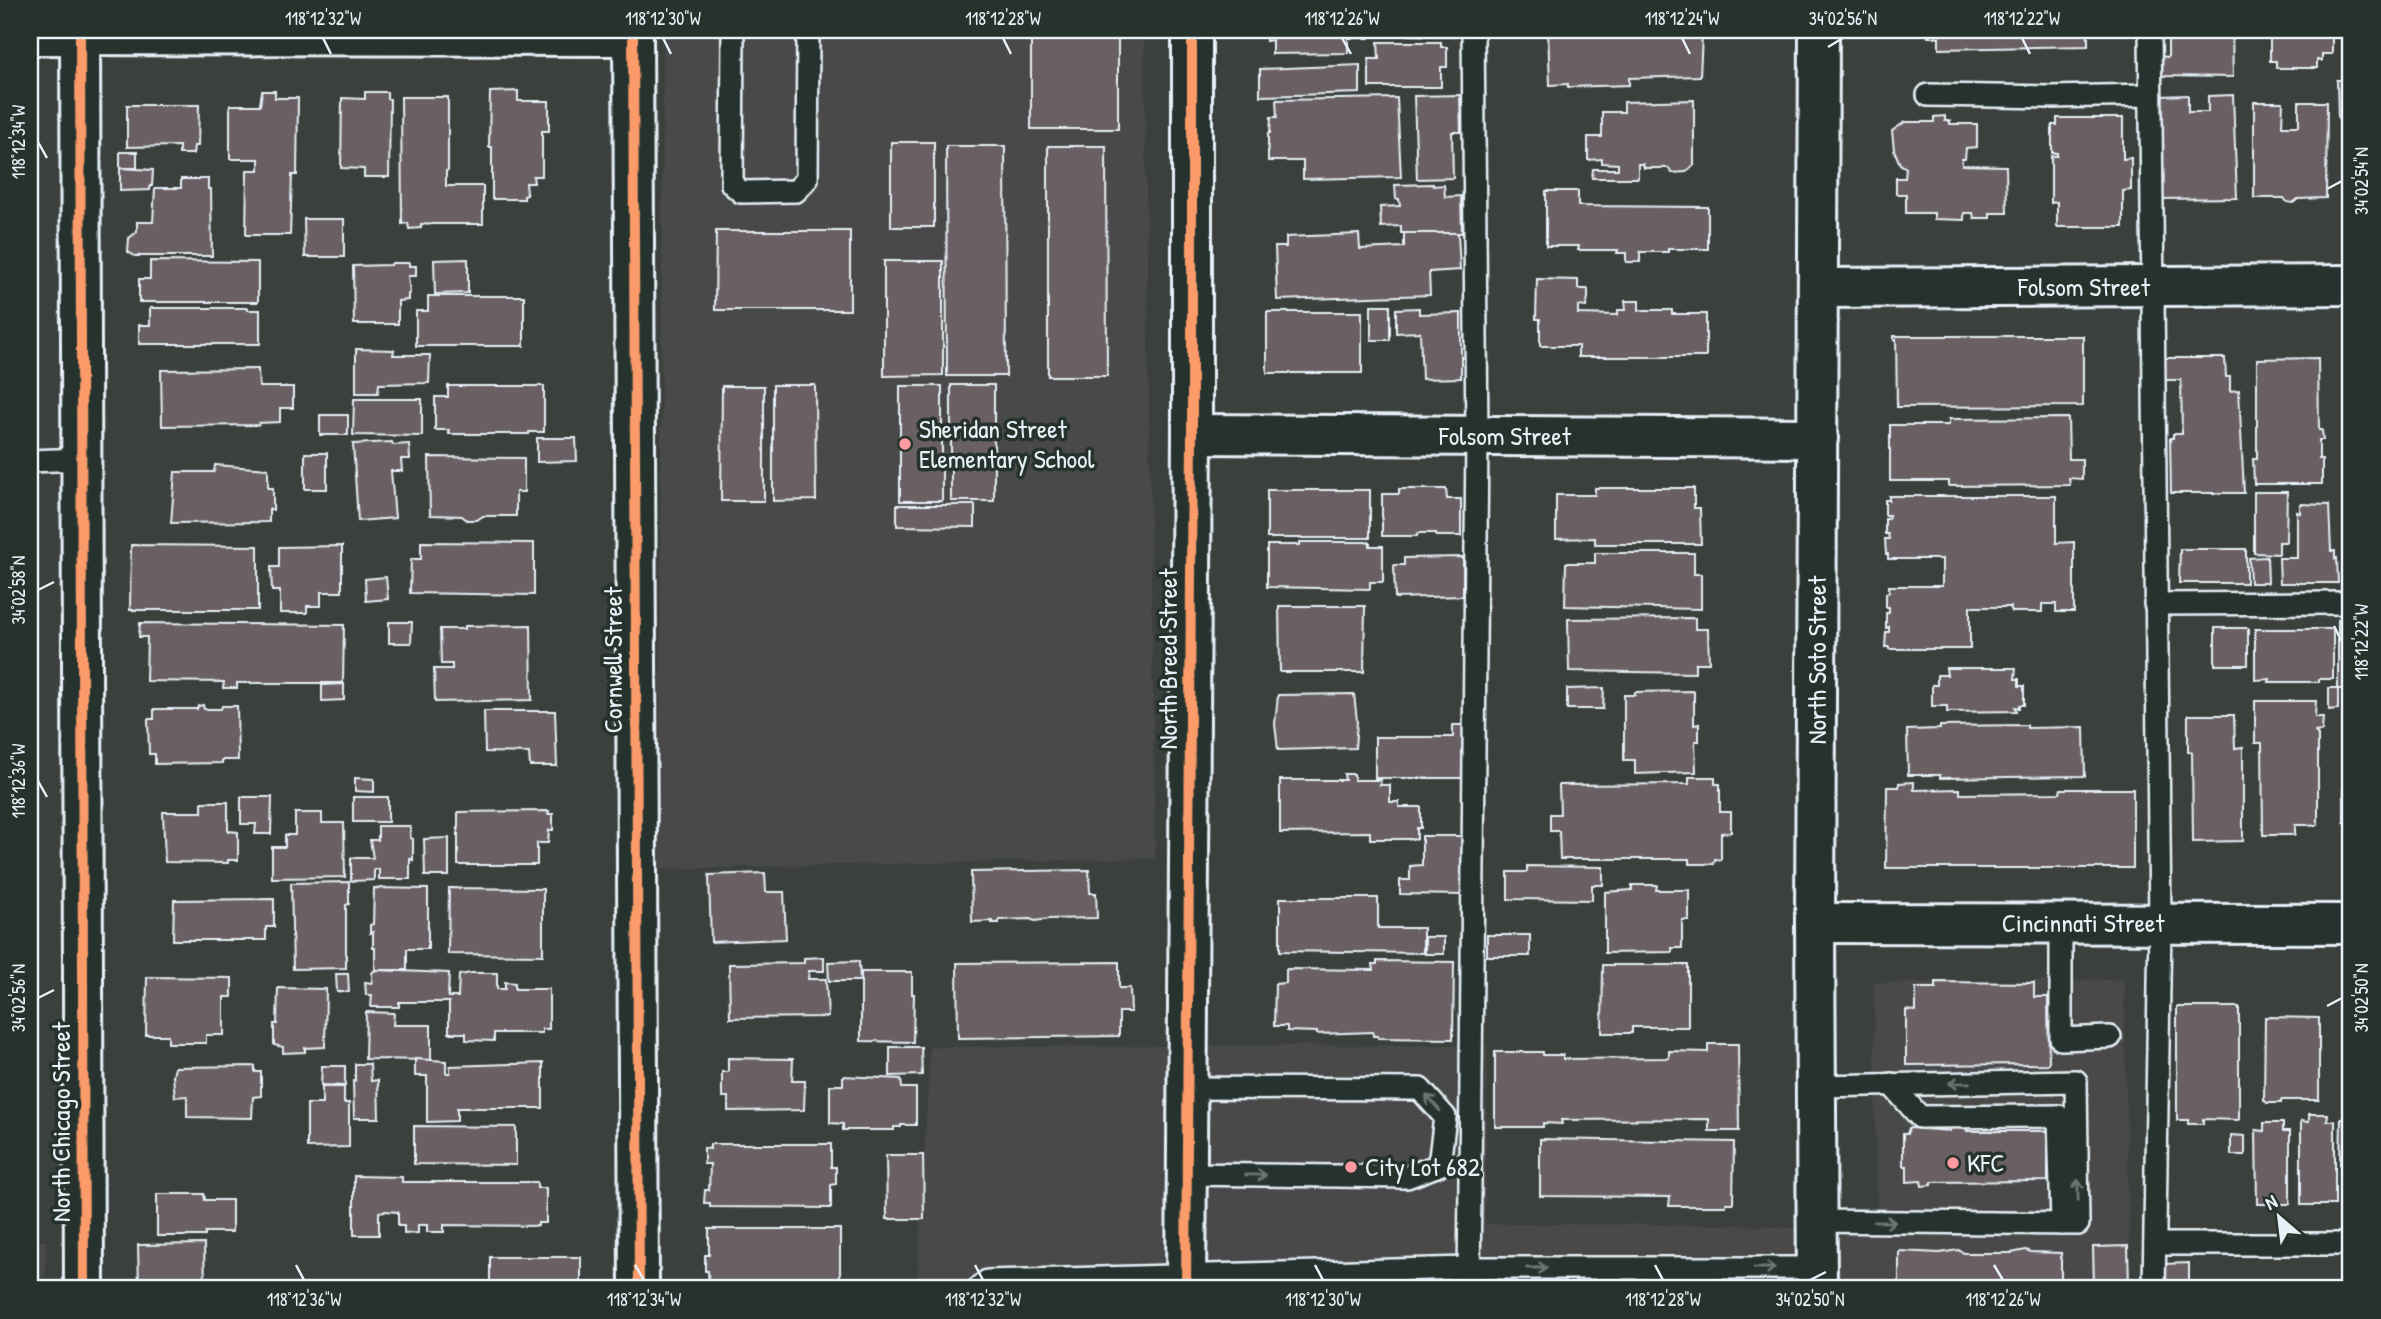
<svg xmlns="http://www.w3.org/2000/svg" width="2381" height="1319" font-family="'Patrick Hand',sans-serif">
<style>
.built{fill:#494948}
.building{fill:#6b5f63;stroke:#e8f1f8;stroke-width:2}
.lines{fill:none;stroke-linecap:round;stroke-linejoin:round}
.lane-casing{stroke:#e8f1f8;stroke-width:26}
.street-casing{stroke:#e8f1f8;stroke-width:44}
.primary-casing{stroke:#e8f1f8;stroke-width:44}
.lane{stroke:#26332d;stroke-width:21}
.street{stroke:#26332d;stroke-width:38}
.primary{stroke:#26332d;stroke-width:38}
.cycleway-casing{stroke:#26332d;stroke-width:15}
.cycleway{stroke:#fa9b69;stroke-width:10}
.oneway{stroke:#6a7674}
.ticks{fill:none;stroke:#e8f1f8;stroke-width:2.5}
.poi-dot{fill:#ff9aa2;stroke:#26332d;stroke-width:2.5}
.labels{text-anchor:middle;stroke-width:7;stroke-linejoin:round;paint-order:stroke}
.street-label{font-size:26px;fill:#e8f1f8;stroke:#26332d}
.poi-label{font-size:26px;fill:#e8f1f8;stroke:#26332d;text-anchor:start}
.neatline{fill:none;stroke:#e8f1f8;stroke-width:2.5}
.ticks-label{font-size:18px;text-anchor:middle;fill:#e8f1f8}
</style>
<rect width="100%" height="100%" fill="#3b403d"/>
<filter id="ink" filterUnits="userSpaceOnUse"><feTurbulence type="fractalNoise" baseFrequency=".0143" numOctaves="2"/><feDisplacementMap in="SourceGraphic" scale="14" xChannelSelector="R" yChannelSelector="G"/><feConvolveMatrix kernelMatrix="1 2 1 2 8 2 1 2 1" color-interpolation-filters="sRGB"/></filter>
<g filter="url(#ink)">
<g class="built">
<path d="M663 30H1144L1155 858 659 869Z"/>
<path d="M2124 980 2130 1289H917L930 1047 1487 1045 1485 1224 1743 1225 1877 1233 1874 983Z"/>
<path d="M30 1241H47L44 1289H30Z"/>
</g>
<g class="building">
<rect x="1031" y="30" width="87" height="99"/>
<path d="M1266 30H1369V38H1348V53L1272 54V40L1266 41Z"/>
<path d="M1408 30H1454V36L1408 35Z"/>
<path d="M1548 30H1711L1712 36H1702L1700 76 1629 78V85L1568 87V84L1550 85Z"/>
<path d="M1927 30H2088V46L1939 49V37H1928Z"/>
<path d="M2168 30H2232L2233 77 2161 76 2160 56 2168 57Z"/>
<path d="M2263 30H2332V54H2322V61L2317 60V68H2276V61H2270V36L2262 37Z"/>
<path d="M1378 42H1441V47H1447V67H1441V87H1369V59H1379Z"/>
<path d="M1360 65V93L1260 96V69Z"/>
<path d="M2337 80H2351V118H2338Z"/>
<path d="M262 91H275V98H298L297 175H292L290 235H246L247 170H259V159H230V105H260Z"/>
<path d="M518 91V101H549V131H542V176H533L534 183H526L527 195 524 196V199H492V147H489L490 92Z"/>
<path d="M365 92H387V99H390L389 177H364V169L341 168 342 98 365 99Z"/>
<path d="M1460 95 1461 132H1452L1453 178 1417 179 1414 96Z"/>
<path d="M2188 95V112H2208V96L2233 95 2237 198 2160 199V164H2162L2161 96Z"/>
<path d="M401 97H448V170L446 171V186H483V224H421V228L409 229 408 223 402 224Z"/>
<path d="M1397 98 1401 177 1303 179V161H1268V133H1270L1271 117H1277L1276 100Z"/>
<path d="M1694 100V165L1686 172 1672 173 1668 168H1644L1643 164H1638V178H1592L1593 169H1618V164L1602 163V159L1588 160V137H1602V112H1624V102Z"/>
<path d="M2254 102H2283L2282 126H2299V102H2327L2326 198 2298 199 2293 203 2287 202 2284 198H2254Z"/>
<path d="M127 105H199L198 146H194L193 154H179V146L127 147Z"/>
<path d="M1945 116V121H1950V124H1977V147L1966 148 1965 159H1962V165L2006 166 2007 213H1990V218H1974L1973 213H1964V220L1934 219V213H1906V194H1896V178H1905L1906 168 1900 164 1894 150 1892 131 1905 122H1934V117Z"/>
<path d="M2057 118H2123V159L2131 158V190L2123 191V227H2057V202L2051 203V156H2057V153H2052V125H2057Z"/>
<rect x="891" y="142" width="43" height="85"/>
<path d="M946 146H1005L1006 376H947Z"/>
<path d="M1048 146H1106L1107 376H1048Z"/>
<rect x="120" y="152" width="17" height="16"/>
<path d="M120 168 153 170 152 186H150V190L120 191Z"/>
<path d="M181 179H208V189H211L212 256H135L128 252 129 238 137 232V222H153L155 188H181Z"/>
<path d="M1433 184V186L1444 185 1445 197 1461 196 1462 233H1401V226L1381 227 1380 207 1400 206 1399 199H1396L1395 185Z"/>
<path d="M1546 191H1578V206L1708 207V249H1668V252H1640V262H1626V253H1617L1618 250H1578L1579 246H1546Z"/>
<path d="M304 219H344V257H305Z"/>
<path d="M716 231H850V310H715Z"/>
<path d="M1404 233H1458L1460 270 1429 272 1430 295 1277 300 1275 247H1286V237L1359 234 1360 249 1404 247Z"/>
<path d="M468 259V293L435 294 434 260Z"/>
<path d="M150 261 258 262V302H139V279H150Z"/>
<path d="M884 261H943V375L884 376Z"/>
<path d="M392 263H409V266H416V276H408L410 293 408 294V300L398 301V324H354L353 266 391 265Z"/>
<path d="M1537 279 1578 280V289H1588V298L1586 307 1578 306V314L1618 315V310H1626L1625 301H1639V310H1672V314H1706V357H1578V346H1540V319H1536Z"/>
<path d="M428 296H524V346H416V311H428Z"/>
<rect x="1371" y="305" width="19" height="35"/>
<path d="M150 308H248V310H260V344H139V325H150Z"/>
<path d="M1419 308V314L1461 313V378L1422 379 1420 332 1396 333V309Z"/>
<rect x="1267" y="312" width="95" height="61"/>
<path d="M1894 336H2083V406L1897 407 1896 339 1894 340Z"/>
<path d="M356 349 394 350 393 355H430L429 383 379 384 378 393H356Z"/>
<path d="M2162 358H2225L2226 377H2230V391L2239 390 2244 493H2171L2170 438H2173V434H2182L2181 380H2163Z"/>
<path d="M2318 358 2319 430H2322L2323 440H2319V459H2322V484H2254L2253 459H2257V359Z"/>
<path d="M258 369 259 387H293V408H280V422L259 423V425L162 426 161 370Z"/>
<path d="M773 385H815L816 500 773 501Z"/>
<rect x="951" y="385" width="43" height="116"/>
<path d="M448 386H544V432H529V434H449V430H435V397H448Z"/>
<path d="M722 386H764V501H721Z"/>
<rect x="900" y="386" width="42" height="115"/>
<path d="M354 399H422V436L353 435Z"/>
<rect x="320" y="415" width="28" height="20"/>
<path d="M2068 418 2069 459H2082V479L2069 478 2070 485 1949 486V481H1890V425H1949V419Z"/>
<path d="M537 438H576L577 461 537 462Z"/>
<path d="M392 442 393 445 409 444 410 459H401L402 471H391L395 518 358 521 353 444Z"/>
<rect x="305" y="453" width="22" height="36"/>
<path d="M429 457 524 458V492H516V516H483L477 520H467L462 516 430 515Z"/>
<path d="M215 465 268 469V488H273V510L269 509V522L171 523 175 472H214Z"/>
<path d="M1595 488H1694V508H1700L1701 544H1595V538L1556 539V495H1595Z"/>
<path d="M1399 489H1446L1447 499H1461V536H1436V533H1418L1417 536H1382V494H1399Z"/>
<rect x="1267" y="490" width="103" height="48"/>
<path d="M2254 492H2287L2286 542H2279V554L2254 553Z"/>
<path d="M1889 496H2056V543L2074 542V612H2056V604H2042V612H2011L2010 607H1970V649H1889V647H1885L1886 632H1889V627L1886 628V613H1889V607H1886V593L1889 592V586H1942V559H1888V554H1886L1885 539H1889L1888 534H1885V519H1888L1889 515H1885V500H1889Z"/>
<path d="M2300 504 2329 505 2331 551H2335V559L2337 558 2338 583H2280L2279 558H2297V512L2300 513Z"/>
<path d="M897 505H975V527L897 526Z"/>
<path d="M2351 513V578H2347L2345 514Z"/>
<path d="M421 542 534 543V595L410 593 411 559H421Z"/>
<path d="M1300 542H1370V546H1383V582H1370V589L1267 587V545H1300Z"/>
<path d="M131 545 258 546V610H130Z"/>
<path d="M342 546V592H321V606H307V613H280V591H272L271 567H279V547Z"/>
<path d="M2180 549H2246V583H2179Z"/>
<path d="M1595 553H1694V574H1701V609L1565 606 1566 563H1595Z"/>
<path d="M1463 557V596L1395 598 1394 565H1404V558Z"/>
<path d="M2267 557 2268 583H2250L2249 558Z"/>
<path d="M386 577 388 599 366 601 365 579Z"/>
<path d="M1279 606H1365L1364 672H1280Z"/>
<path d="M1695 618V629H1708L1709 663H1695V673L1569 671 1568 619Z"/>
<rect x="2338" y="620" width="13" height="69"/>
<path d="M389 622H412L411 643H389Z"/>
<path d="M140 623 344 625 343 683H237V688H223L224 682 146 681 147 637H139Z"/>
<path d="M531 625 532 700 435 702 434 669H452V664H441L440 629H465V626Z"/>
<rect x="2215" y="628" width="33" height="37"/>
<path d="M2255 629H2333V679H2319V682H2269L2270 679 2255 680Z"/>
<path d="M1946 668H2016L2015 679H2019V686H2024V705H2019V708L2015 707 2016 711 1947 712V706H1932V685H1937V675H1947Z"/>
<path d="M344 684V700L322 701V685Z"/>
<path d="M1604 688 1603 709H1567V689Z"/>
<path d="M2329 688H2338V709L2329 710Z"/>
<path d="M1694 691V725L1699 724V741H1695L1696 772 1635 774V760H1624V695H1635V692Z"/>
<path d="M1354 694 1357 721 1355 748 1278 750 1275 724 1278 695Z"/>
<path d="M2255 701H2316L2315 717H2323L2322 731 2315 732 2318 735V825H2295V835H2263L2262 743H2255Z"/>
<path d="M203 705 204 709H221L222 706H237L238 760H222V763L155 764V754H149L148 719H154V709H197L198 706Z"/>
<path d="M484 711H555L557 766H530L529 753 485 752Z"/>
<path d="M2188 715H2234L2235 748 2243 747V841L2193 842 2192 752H2188Z"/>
<path d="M1453 725H1463V778H1375V737H1453Z"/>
<path d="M2027 725V728L2084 727 2085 776 1940 778V775H1908L1907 730 1940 729V726Z"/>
<rect x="2344" y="758" width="7" height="64"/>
<path d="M1344 774H1354V780H1381L1380 785H1390V802H1399V807H1421V828H1417V839H1370V832L1280 833V780H1345Z"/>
<path d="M1689 777H1715V784H1720V812H1731V832L1721 833V860L1715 859 1714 864H1689V859H1560L1559 831H1550V814H1560L1559 785 1689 784Z"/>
<path d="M355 778 374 779V792L355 791Z"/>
<path d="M1914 782V790L1960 789V794L2060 793 2061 789H2133V868H1886L1887 787H1899V783Z"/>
<path d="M241 797H272L271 834H255L256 824H241Z"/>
<rect x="353" y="797" width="35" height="25"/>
<path d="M202 802H228V831L238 832V860H228V863L165 862 163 812H202Z"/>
<path d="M549 811 548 814H553V830H549L548 843H537V865H458V812Z"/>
<path d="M295 813H322V823H344L345 877 272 878V847H285V835H295Z"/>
<path d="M378 826H410V838L413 839V860L410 859V879H379V869L374 870V880L351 881V858H373L370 840H378Z"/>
<path d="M1422 836H1463V895L1400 894V880H1410V866L1422 865Z"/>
<path d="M449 838V876H425L424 839Z"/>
<path d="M1527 866 1603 867V885H1592V900L1508 899V872H1527Z"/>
<path d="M1089 870 1090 893H1096L1097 918 1049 919 1035 921 1030 919 999 920V923H992V921L972 922 971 872Z"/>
<path d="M765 873 766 892H784L786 939 711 942 709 875Z"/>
<path d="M349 882V904L346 905V968L293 969 291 883Z"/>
<path d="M1632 885H1657L1656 890H1689V920H1682V948H1672V952L1605 953V892L1632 890Z"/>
<path d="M374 888 428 889V949H407V970H375V948H373V932L370 933V925L373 924Z"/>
<path d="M449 888 543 889V955L448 954Z"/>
<path d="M1280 898H1378V928H1423V953L1280 951Z"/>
<path d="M274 899V927H266V940H173L174 900Z"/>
<rect x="1487" y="935" width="43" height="21"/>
<rect x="1425" y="937" width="19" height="17"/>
<path d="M824 957V971H809L808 979H826L828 1017 730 1018 729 964 804 963V958Z"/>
<path d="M859 961 860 981H829L828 962Z"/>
<path d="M1377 961 1454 962 1453 1039 1378 1038V1036H1373V1032L1317 1034V1032L1287 1031V1026H1274L1275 984 1286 983V969L1374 970 1373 964H1377Z"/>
<path d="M1119 962V988H1130L1131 1012H1119V1036L958 1038 957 963Z"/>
<path d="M1603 965H1688V1027H1632V1033H1602Z"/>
<path d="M375 970 449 973 448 997H458L459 975 471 973H497V989H505V982L515 983V989H549V1029H542V1033H494V1041L466 1040V1033H449V1002H399V1007H371L372 995H366L365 982 372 983V973Z"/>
<path d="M861 972H912V994H914L913 1042 861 1041Z"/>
<path d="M336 974H348L349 992H337Z"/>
<path d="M147 977 232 978V997H224V1035H206V1043H168V1035H146Z"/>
<path d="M1936 982 2034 983V997H2048L2049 1064 1906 1065V1010L1916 1011V988H1936Z"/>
<path d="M278 988 326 989 325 1047 305 1048V1052L283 1053V1047L274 1045V1024H277Z"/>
<path d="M2177 1007H2239V1120L2203 1119V1124H2188V1120H2177Z"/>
<path d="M366 1012 394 1013 393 1025H431V1060L365 1059Z"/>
<path d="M2265 1017 2319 1018V1100H2281V1103H2267L2264 1100Z"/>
<path d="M1708 1044H1738L1739 1131H1709V1119L1561 1120 1562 1124 1543 1123V1127H1495V1052H1543V1055H1563V1059L1669 1058V1051L1708 1052Z"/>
<path d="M890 1047H921L922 1075 890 1076Z"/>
<path d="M728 1058 793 1059 792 1081H805L804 1110 728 1111V1097H722V1072H728Z"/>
<path d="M415 1059 446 1061V1073H450V1066L543 1063V1108H457V1121L427 1122V1076H415Z"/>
<path d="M355 1064H370L371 1081 378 1080 379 1118H354L353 1081H355Z"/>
<path d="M255 1066V1072H261V1096L253 1097 252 1118 187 1117V1096L175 1097 173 1076 175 1067Z"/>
<path d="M322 1066H345V1086L321 1085Z"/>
<path d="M843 1076 901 1079 902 1088H916V1125H901V1127H894V1130H843V1124L830 1123V1085H843Z"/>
<path d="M322 1087H344V1103H349V1147L307 1148V1104H322Z"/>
<path d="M2309 1114H2328L2327 1121H2335V1205H2301V1121L2309 1122Z"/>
<path d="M2341 1119H2351V1172H2346V1169L2343 1170V1165H2340Z"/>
<path d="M1950 1123H1967V1131H2048V1181L1932 1182V1185L1922 1186 1921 1181 1907 1182V1166H1903V1134H1907L1909 1128 1950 1131Z"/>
<path d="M2264 1123H2283V1131H2290V1204H2257L2256 1130 2264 1131Z"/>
<path d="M414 1126 516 1127V1165L414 1164Z"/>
<path d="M2231 1135 2245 1136V1155H2231Z"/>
<path d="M1540 1139 1734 1142 1733 1203H1726V1206H1669L1670 1197 1540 1196Z"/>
<path d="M710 1144H831V1167H836V1184L831 1185V1208L710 1207V1203H704L705 1190H709L710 1164H704V1148L710 1149Z"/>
<path d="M886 1155H923L924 1219H887Z"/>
<path d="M354 1176 402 1177V1182H537V1188H546V1223H538V1226L444 1225V1232H427V1225H418V1233L404 1234V1226H398V1212L384 1211 379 1212V1235H354Z"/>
<path d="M2351 1178V1203H2343L2342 1179Z"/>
<path d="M157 1194H204L205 1200H232V1232H205V1236H157Z"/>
<path d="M709 1229H840V1289H709L708 1271H705V1255H709Z"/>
<path d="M204 1244 205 1286H191V1289H139L138 1245Z"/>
<path d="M2128 1246 2129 1286 2094 1287 2093 1247Z"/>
<path d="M1958 1250 1964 1253H2011L2026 1250 2031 1252 2061 1253V1280H2069V1289H1899V1251L1940 1253Z"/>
<path d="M490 1257H581V1289H496V1285H490Z"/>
<path d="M2189 1263V1289H2163V1264Z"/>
</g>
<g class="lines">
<defs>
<g id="lane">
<path d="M733 30 732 184 741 192 796 191 807 179 808 30"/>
<path d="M2150 30 2160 924 2154 1289"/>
<path d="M1928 95 2050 97 2150 95"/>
<path d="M30 461 81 459"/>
<path d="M2155 604 2351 603"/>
<path d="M2061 923V1039L2110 1037"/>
<path d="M1891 1084 1920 1117 2059 1116 2062 1224"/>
<path d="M1816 1086 2076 1081 2078 1224 1816 1221"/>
<path d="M1187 1174 1407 1177 1439 1165 1445 1117 1420 1089 1188 1088"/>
<path d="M2155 1244H2351"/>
<path d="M978 1289 987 1281 1469 1268H1817"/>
<path d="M1469 1289 1477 436 1473 30"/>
</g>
<g id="street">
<path d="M80 30 84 1289"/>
<path d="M633 30 639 1289"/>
<path d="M30 35 633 36"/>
<path d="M1818 288 2351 285"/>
<path d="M1192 434 1818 438"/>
<path d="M1815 923 2351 924"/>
<path d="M1186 1289 1192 434V30"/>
</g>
<path id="primary" d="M1817 1289 1815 923 1819 30"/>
</defs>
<use href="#lane" class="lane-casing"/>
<use href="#street" class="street-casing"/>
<use href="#primary" class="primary-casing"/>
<use href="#lane" class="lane"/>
<use href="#street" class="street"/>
<use href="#primary" class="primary"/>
<defs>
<g id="cycleway">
<path d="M80 30 84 1289"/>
<path d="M633 30 639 1289"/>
<path d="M1186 1289 1192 434V30"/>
</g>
</defs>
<use href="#cycleway" class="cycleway-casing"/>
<use href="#cycleway" class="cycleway"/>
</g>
<defs><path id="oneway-shaft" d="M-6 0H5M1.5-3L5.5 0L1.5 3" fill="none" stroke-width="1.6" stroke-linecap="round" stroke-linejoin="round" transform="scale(1.75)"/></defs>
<g class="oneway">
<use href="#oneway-shaft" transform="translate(1959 1083) rotate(179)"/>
<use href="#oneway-shaft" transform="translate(1433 1103) rotate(-132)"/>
<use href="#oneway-shaft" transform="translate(1256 1175) rotate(1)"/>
<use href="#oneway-shaft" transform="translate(2078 1190) rotate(-91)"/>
<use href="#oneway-shaft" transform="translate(1885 1222) rotate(1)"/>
<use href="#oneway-shaft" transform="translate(1537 1268)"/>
<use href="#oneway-shaft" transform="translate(1765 1268)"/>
</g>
</g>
<path class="ticks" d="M323 38 331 54M663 38 671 54M1003 38 1011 54M1342 38 1351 54M1682 38 1690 54M2022 38 2030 54M1828 47 1843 38M38 142 47 158M2327 189 2342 181M38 590 54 582M2334 626 2342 642M38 781 47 797M38 998 54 990M2327 1006 2342 998M296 1265 304 1280M635 1265 644 1280M975 1265 983 1280M1315 1265 1323 1280M1655 1265 1663 1280M1994 1265 2003 1280M1810 1280 1826 1272"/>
<g class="poi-dot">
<circle cx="905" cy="444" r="7"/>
<circle cx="1953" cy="1163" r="7"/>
<circle cx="1351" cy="1167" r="7"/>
</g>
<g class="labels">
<g class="street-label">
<text x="2084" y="296">Folsom Street</text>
<text x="1505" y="445">Folsom Street</text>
<text transform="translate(1168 659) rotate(-90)" y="9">North Breed Street</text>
<text transform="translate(613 660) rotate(-90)" y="9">Cornwell Street</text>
<text transform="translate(1817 660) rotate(-90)" y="9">North Soto Street</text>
<text x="2083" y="932">Cincinnati Street</text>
<text transform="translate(61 1122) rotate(-90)" y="9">North Chicago Street</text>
</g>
<g class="poi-label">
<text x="919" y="438">Sheridan Street<tspan x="919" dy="30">Elementary School</tspan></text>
<text x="1967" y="1172">KFC</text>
<text x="1365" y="1176">City Lot 682</text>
</g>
</g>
<rect width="2381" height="1319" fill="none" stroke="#26332d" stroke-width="77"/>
<g transform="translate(2279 1217) rotate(332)" stroke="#26332d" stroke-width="5" paint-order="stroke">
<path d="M0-5L12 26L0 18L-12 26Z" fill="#e8f1f8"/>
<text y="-10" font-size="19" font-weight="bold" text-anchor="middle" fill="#e8f1f8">N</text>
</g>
<rect x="38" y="38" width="2304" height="1242" class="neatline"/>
<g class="ticks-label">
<text x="323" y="25">118°12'32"W</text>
<text x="663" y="25">118°12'30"W</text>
<text x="1003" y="25">118°12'28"W</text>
<text x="1342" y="25">118°12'26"W</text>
<text x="1682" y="25">118°12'24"W</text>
<text x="1843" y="25">34°02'56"N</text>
<text x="2022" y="25">118°12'22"W</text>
<text transform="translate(19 142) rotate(-90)" y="6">118°12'34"W</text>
<text transform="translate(2362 181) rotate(-90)" y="6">34°02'54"N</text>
<text transform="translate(19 590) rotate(-90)" y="6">34°02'58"N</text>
<text transform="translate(2362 642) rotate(-90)" y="6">118°12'22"W</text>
<text transform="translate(19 781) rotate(-90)" y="6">118°12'36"W</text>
<text transform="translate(2362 998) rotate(-90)" y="6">34°02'50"N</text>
<text transform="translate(19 998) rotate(-90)" y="6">34°02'56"N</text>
<text x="304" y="1306">118°12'36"W</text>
<text x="644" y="1306">118°12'34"W</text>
<text x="983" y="1306">118°12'32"W</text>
<text x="1323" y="1306">118°12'30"W</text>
<text x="1663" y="1306">118°12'28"W</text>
<text x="1810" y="1306">34°02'50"N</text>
<text x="2003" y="1306">118°12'26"W</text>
</g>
</svg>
